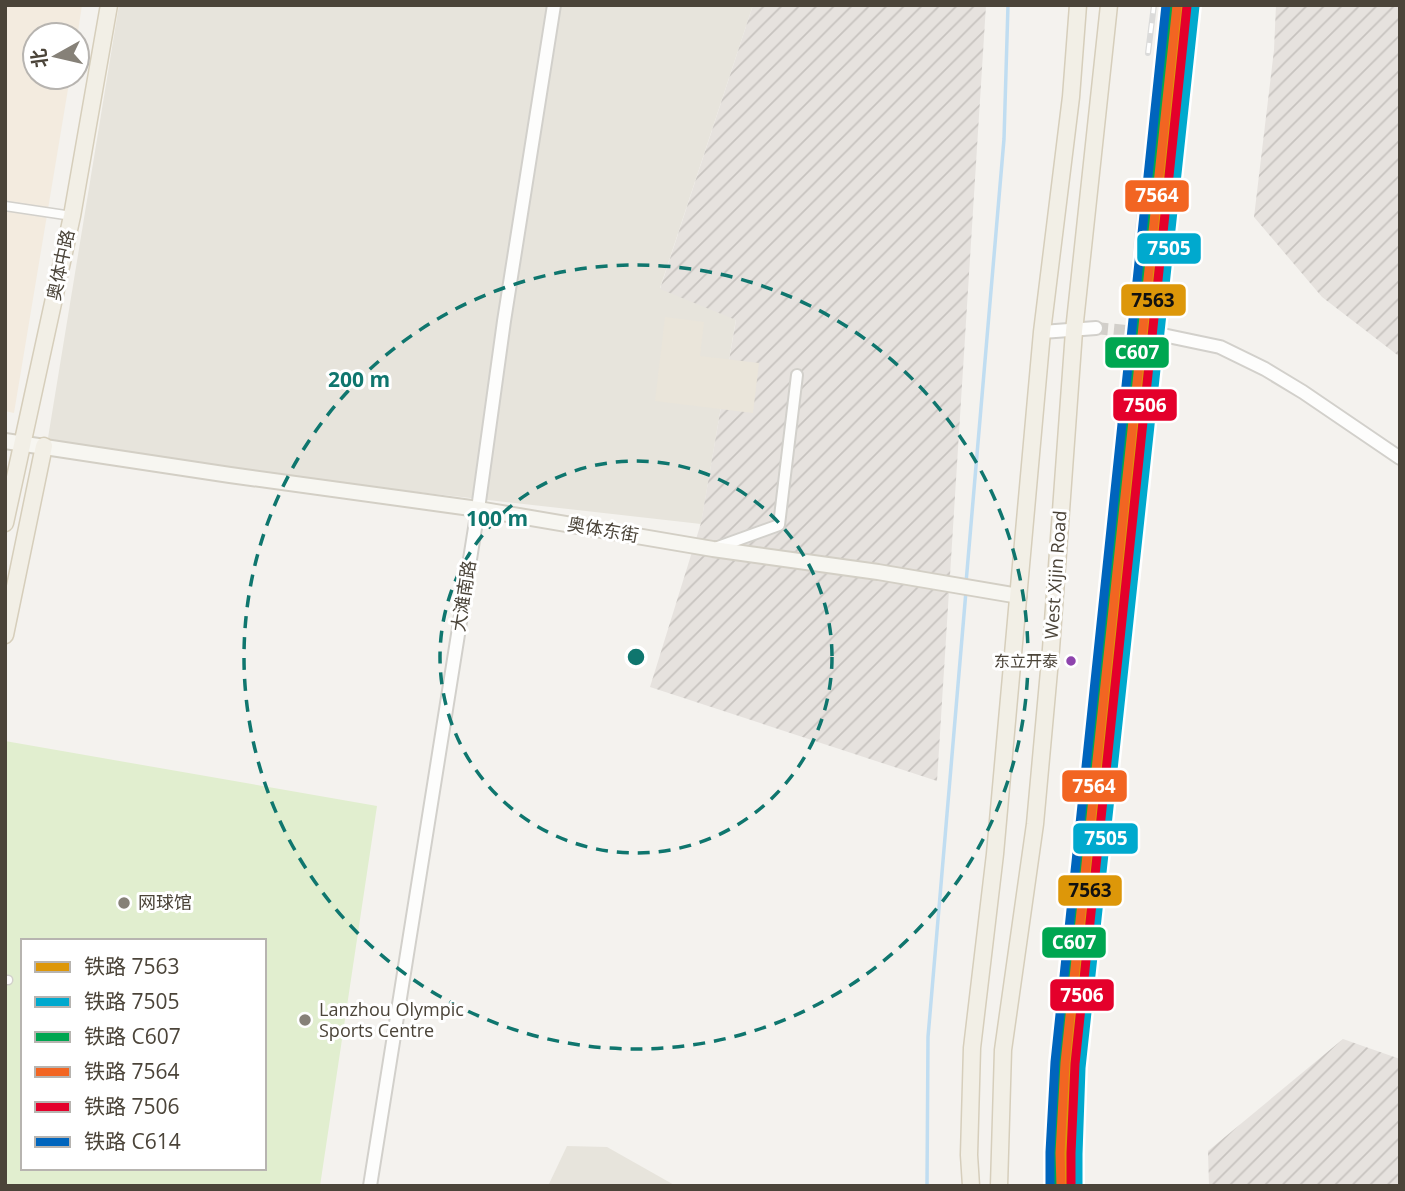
<svg xmlns="http://www.w3.org/2000/svg" width="1405" height="1191" font-family="'Open Sans','Noto Sans SC',sans-serif">
<style>
.residential{fill:#e7e4dc}
.commercial{fill:#f3ebdf}
.industrial{fill:url(#industrial-furrows)}
.education{fill:#eae5da}
.garden{fill:#e1eecf;fill-rule:evenodd}
.lines{fill:none;stroke-linecap:round;stroke-linejoin:round}
.stream{stroke:#c0ddf1;stroke-width:3.5}
.tertiary-tunnel{stroke:#d2cfca;stroke-width:12;stroke-dasharray:12 6;stroke-linecap:butt}
.pedestrian-casing{stroke:#d2d0cb;stroke-width:11}
.minor-casing{stroke:#d2d0cb;stroke-width:14}
.tertiary-casing{stroke:#d2d0cb;stroke-width:16}
.secondary-casing{stroke:#d3cfc5;stroke-width:18}
.primary-casing{stroke:#d6cebb;stroke-width:19}
.pedestrian{stroke:#fdfdfc;stroke-width:8}
.minor{stroke:#fdfdfc;stroke-width:10}
.tertiary{stroke:#fdfdfc;stroke-width:12}
.secondary{stroke:#f7f6f1;stroke-width:14}
.primary{stroke:#f2efe6;stroke-width:16}
.rail-casing{stroke:#dbdbda;stroke-width:6}
.rail{stroke:#fff;stroke-width:3.5;stroke-dasharray:10;stroke-linecap:butt}
.rail-1-casing{stroke:#fff;stroke-width:14}
.rail-2-casing{stroke:#fff;stroke-width:14}
.rail-3-casing{stroke:#fff;stroke-width:14}
.rail-4-casing{stroke:#fff;stroke-width:14}
.rail-5-casing{stroke:#fff;stroke-width:14}
.rail-6-casing{stroke:#fff;stroke-width:14}
.rail-1{stroke:#dd9709;stroke-width:9}
.rail-2{stroke:#00a9ce;stroke-width:9}
.rail-3{stroke:#00a651;stroke-width:9}
.rail-4{stroke:#f26522;stroke-width:9}
.rail-5{stroke:#e4002b;stroke-width:9}
.rail-6{stroke:#0065bd;stroke-width:9}
.ring{fill:none;stroke:#0f766e;stroke-width:3.5;stroke-dasharray:12 9}
.bus-dot{fill:#8e44ad;stroke:#fff;stroke-width:2.5}
.poi-dot{fill:#868178;stroke:#fff;stroke-width:2.5}
.labels{text-anchor:middle;stroke-width:6;stroke-linejoin:round;paint-order:stroke}
.bus-label{font-size:16px;fill:#4b4439;stroke:#fff;text-anchor:end}
.street-label{font-size:18px;fill:#4b4439;stroke:#fff}
.poi-label{font-size:18px;fill:#4b4439;stroke:#fff;text-anchor:start}
.centre{fill:#0f766e;stroke:#fff;stroke-width:3.5}
.ring-label{font-size:21px;text-anchor:middle;font-weight:bold;fill:#0f766e;stroke:#fff;stroke-width:6;stroke-linejoin:round;paint-order:stroke}
.line-badge{stroke:#fff;stroke-width:2.5}
.badge-label{font-size:19px;text-anchor:middle;font-weight:bold;fill:#fff}
.pale-badge-label{font-size:19px;text-anchor:middle;font-weight:bold;fill:#111}
</style>
<defs>
<pattern id="industrial-furrows" width="10" height="10" patternUnits="userSpaceOnUse" patternTransform="scale(1.75)"><rect width="10" height="10" fill="#e6e2de"/><path d="M-1 1l2-2M0 10L10 0M9 11l2-2" fill="none" stroke="#c7c3bf"/></pattern>
</defs>
<rect width="100%" height="100%" fill="#f4f2ee"/>
<g class="residential">
<path d="M119 5H753L660 288 736 319 701 524 46 450Z"/>
<path d="M567 1146 607 1147 676 1186H548Z"/>
</g>
<path class="commercial" d="M5 5H82L77 38V35H35V77H70L14 413 5 411Z"/>
<g class="industrial">
<path d="M753 5H986L937 781 650 687 701 523 736 320 660 289Z"/>
<path d="M1276 5H1400V357L1322 297 1254 217 1274 50Z"/>
<path d="M1343 1039 1400 1059V1186H1209L1208 1151Z"/>
</g>
<path class="education" d="M665 317 704 322 700 356 759 363 753 413 655 401Z"/>
<path class="garden" d="M5 741 377 806 320 1186H5ZM23 941H264V1168H23Z"/>
<g class="lines">
<g class="stream">
<path d="M966 583 1004 139 1008 5"/>
<path d="M927 1186 928 1037 966 591"/>
</g>
<path class="tertiary-tunnel" d="M1096 328 1158 334"/>
<defs>
<g id="pedestrian">
<path d="M5 206 72 216"/>
<path d="M5 980H8"/>
</g>
<path id="minor" d="M715 548 779 525 797 375"/>
<g id="tertiary">
<path d="M1042 332 1096 328"/>
<path d="M1158 334 1220 347 1265 369 1303 392 1400 458"/>
<path d="M370 1186 478 509 504 321 554 5"/>
</g>
<path id="secondary" d="M5 441 230 475 478 509 713 549 878 572 1019 596"/>
<g id="primary">
<path d="M5 523 72 216 109 5"/>
<path d="M5 635 44 446"/>
<path d="M971 1186 969 1155 972 1048 995 854 1042 332 1071 97 1078 5"/>
<path d="M999 1186 1003 1050 1035 824 1051 649 1074 331 1109 5"/>
</g>
</defs>
<use href="#pedestrian" class="pedestrian-casing"/>
<use href="#minor" class="minor-casing"/>
<use href="#tertiary" class="tertiary-casing"/>
<use href="#secondary" class="secondary-casing"/>
<use href="#primary" class="primary-casing"/>
<use href="#pedestrian" class="pedestrian"/>
<use href="#minor" class="minor"/>
<use href="#tertiary" class="tertiary"/>
<use href="#secondary" class="secondary"/>
<use href="#primary" class="primary"/>
<defs>
<g id="rail">
<path d="M1148 53 1154 5"/>
<path d="M1052 1186 1051 1155 1059 1024 1141 201 1165 5"/>
</g>
</defs>
<use href="#rail" class="rail-casing"/>
<use href="#rail" class="rail"/>
<defs>
<path id="rail-1" d="M1068 1186 1067 1154 1071 1067 1185 5"/>
<path id="rail-2" d="M1078 1186V1154L1081 1068 1195 6"/>
<path id="rail-3" d="M1057 1186V1154L1061 1066 1174 5"/>
<path id="rail-4" d="M1061 1186 1060 1153 1065 1063 1177 5"/>
<path id="rail-5" d="M1071 1186V1153L1075 1064 1187 6"/>
<path id="rail-6" d="M1050 1186V1152L1055 1062 1166 5"/>
</defs>
<use href="#rail-1" class="rail-1-casing"/>
<use href="#rail-2" class="rail-2-casing"/>
<use href="#rail-3" class="rail-3-casing"/>
<use href="#rail-4" class="rail-4-casing"/>
<use href="#rail-5" class="rail-5-casing"/>
<use href="#rail-6" class="rail-6-casing"/>
<use href="#rail-1" class="rail-1"/>
<use href="#rail-2" class="rail-2"/>
<use href="#rail-3" class="rail-3"/>
<use href="#rail-4" class="rail-4"/>
<use href="#rail-5" class="rail-5"/>
<use href="#rail-6" class="rail-6"/>
</g>
<g class="ring">
<circle cx="636" cy="657" r="196"/>
<circle cx="636" cy="657" r="392"/>
</g>
<circle class="bus-dot" cx="1071" cy="661" r="6"/>
<g class="poi-dot">
<circle cx="124" cy="903" r="7"/>
<circle cx="305" cy="1020" r="7"/>
</g>
<g class="labels">
<g class="bus-label">
<text x="1058" y="667">东立开泰</text>
</g>
<g class="street-label">
<text transform="translate(61 265) rotate(-78)" y="6">奥体中路</text>
<text transform="translate(603 530) rotate(10)" y="6">奥体东街</text>
<text transform="translate(1056 575) rotate(-86)" y="6">West Xijin Road</text>
<text transform="translate(464 596) rotate(-81)" y="6">大滩南路</text>
</g>
<g class="poi-label">
<text x="138" y="909">网球馆</text>
<text x="319" y="1016">Lanzhou Olympic<tspan x="319" dy="21">Sports Centre</tspan></text>
</g>
</g>
<circle cx="636" cy="657" r="10" class="centre"/>
<g class="ring-label">
<text x="359" y="387">200 m</text>
<text x="497" y="526">100 m</text>
</g>
<g class="line-badge">
<rect x="1124" y="179" width="66" height="34" rx="7" fill="#f26522"/>
<rect x="1136" y="232" width="66" height="33" rx="7" fill="#00a9ce"/>
<rect x="1120" y="283" width="67" height="34" rx="7" fill="#dd9709"/>
<rect x="1104" y="336" width="66" height="33" rx="7" fill="#00a651"/>
<rect x="1112" y="388" width="66" height="34" rx="7" fill="#e4002b"/>
<rect x="1061" y="769" width="67" height="34" rx="7" fill="#f26522"/>
<rect x="1072" y="822" width="67" height="33" rx="7" fill="#00a9ce"/>
<rect x="1057" y="874" width="66" height="33" rx="7" fill="#dd9709"/>
<rect x="1041" y="926" width="66" height="33" rx="7" fill="#00a651"/>
<rect x="1049" y="978" width="66" height="34" rx="7" fill="#e4002b"/>
</g>
<g class="badge-label">
<text x="1157" y="202">7564</text>
<text x="1169" y="255">7505</text>
<text x="1137" y="359">C607</text>
<text x="1145" y="412">7506</text>
<text x="1094" y="793">7564</text>
<text x="1106" y="845">7505</text>
<text x="1074" y="949">C607</text>
<text x="1082" y="1002">7506</text>
</g>
<g class="pale-badge-label">
<text x="1153" y="307">7563</text>
<text x="1090" y="897">7563</text>
</g>
<rect width="1405" height="1191" fill="none" stroke="#4b4439" stroke-width="14"/>
<rect x="21" y="939" width="245" height="231" fill="#ffffff" stroke="#b7b4b0" stroke-width="2"/>
<rect x="35" y="962" width="35" height="10" fill="#dd9709" stroke="#b7b4b0" stroke-width="2"/>
<text x="84" y="974" font-size="21" fill="#4b4439">铁路 7563</text>
<rect x="35" y="997" width="35" height="10" fill="#00a9ce" stroke="#b7b4b0" stroke-width="2"/>
<text x="84" y="1009" font-size="21" fill="#4b4439">铁路 7505</text>
<rect x="35" y="1032" width="35" height="10" fill="#00a651" stroke="#b7b4b0" stroke-width="2"/>
<text x="84" y="1044" font-size="21" fill="#4b4439">铁路 C607</text>
<rect x="35" y="1067" width="35" height="10" fill="#f26522" stroke="#b7b4b0" stroke-width="2"/>
<text x="84" y="1079" font-size="21" fill="#4b4439">铁路 7564</text>
<rect x="35" y="1102" width="35" height="10" fill="#e4002b" stroke="#b7b4b0" stroke-width="2"/>
<text x="84" y="1114" font-size="21" fill="#4b4439">铁路 7506</text>
<rect x="35" y="1137" width="35" height="10" fill="#0065bd" stroke="#b7b4b0" stroke-width="2"/>
<text x="84" y="1149" font-size="21" fill="#4b4439">铁路 C614</text>
<g transform="translate(56 56) rotate(262)"><circle r="33" fill="#ffffff" stroke="#b7b4b0" stroke-width="2"/>
<path d="M0-5L12 26L0 18L-12 26Z" fill="#868178"/>
<text y="-10" font-size="19" font-weight="bold" text-anchor="middle" fill="#4b4439">北</text>
</g>
</svg>
